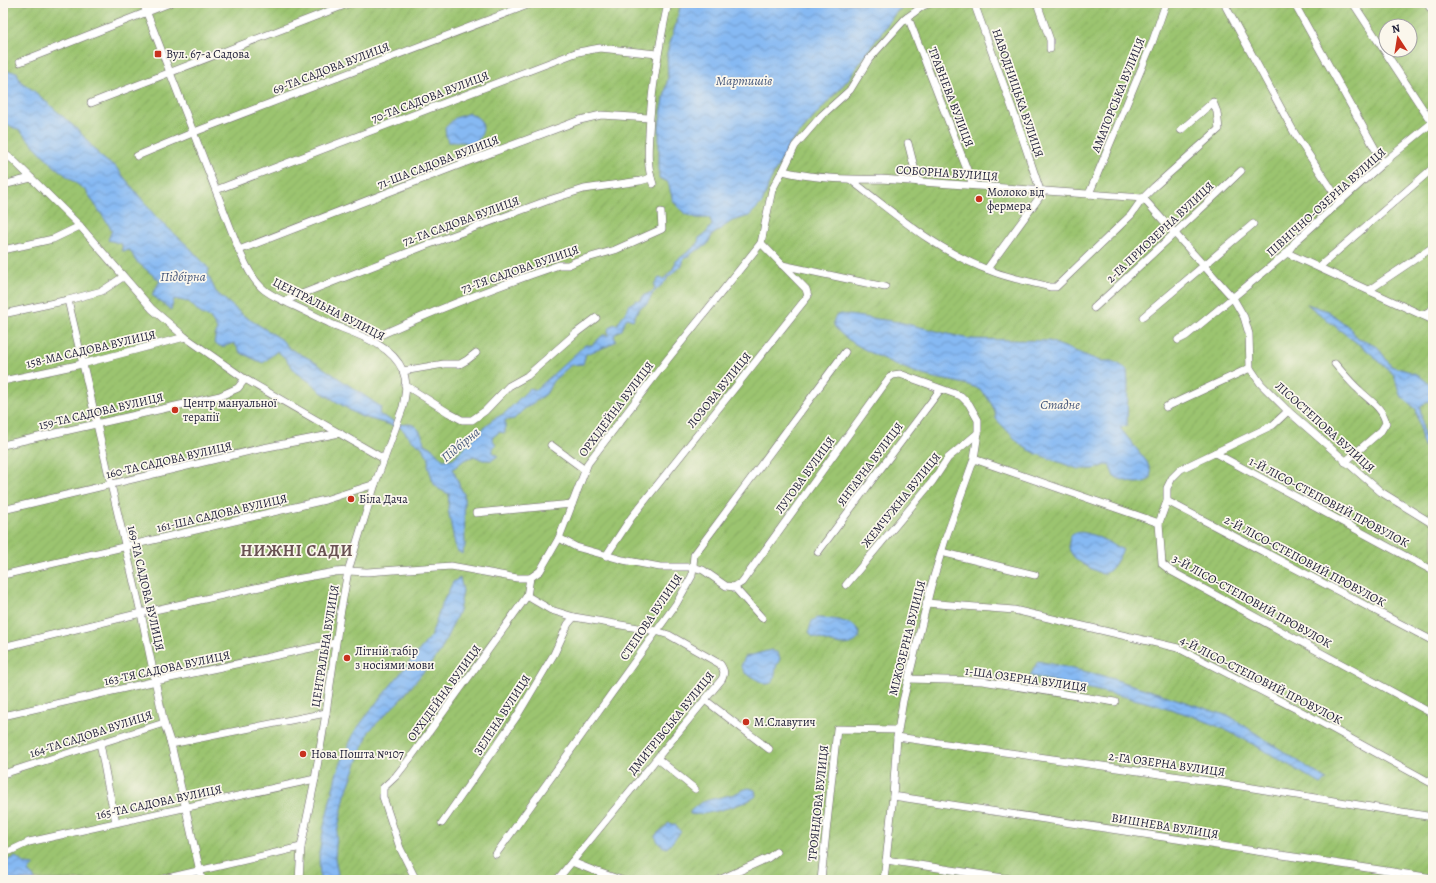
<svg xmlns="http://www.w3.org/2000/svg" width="1436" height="883" font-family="Alegreya,serif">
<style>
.garden{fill:url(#garden-furrows);stroke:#5e7356;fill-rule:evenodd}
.water{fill:url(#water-waves);stroke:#546e97}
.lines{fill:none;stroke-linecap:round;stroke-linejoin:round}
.minor-casing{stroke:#6b636a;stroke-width:8}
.minor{stroke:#fff;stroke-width:7}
.poi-dot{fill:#c8321e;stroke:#fbf7ec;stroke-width:1.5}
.labels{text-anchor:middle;stroke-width:3.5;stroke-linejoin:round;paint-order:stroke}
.poi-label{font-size:12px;fill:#22223b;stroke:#fbf7ec;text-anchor:start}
.street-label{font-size:12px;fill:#22223b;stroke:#fbf7ec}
.water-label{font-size:13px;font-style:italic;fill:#45577b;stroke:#fbf7ec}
.district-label{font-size:16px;font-weight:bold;letter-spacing:1px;fill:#695253;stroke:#fbf7ec}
</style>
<defs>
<pattern id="garden-furrows" width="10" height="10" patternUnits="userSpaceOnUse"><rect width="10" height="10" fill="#9bc470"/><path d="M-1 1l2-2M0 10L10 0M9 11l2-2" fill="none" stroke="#85a862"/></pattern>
<pattern id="water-waves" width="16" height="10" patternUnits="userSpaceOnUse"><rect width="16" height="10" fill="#86b9f3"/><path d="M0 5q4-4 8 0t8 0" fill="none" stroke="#6d96c6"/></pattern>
</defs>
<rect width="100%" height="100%" fill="#fbf7ec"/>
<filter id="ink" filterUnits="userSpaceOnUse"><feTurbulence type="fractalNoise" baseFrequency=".025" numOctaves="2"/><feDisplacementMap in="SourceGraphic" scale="8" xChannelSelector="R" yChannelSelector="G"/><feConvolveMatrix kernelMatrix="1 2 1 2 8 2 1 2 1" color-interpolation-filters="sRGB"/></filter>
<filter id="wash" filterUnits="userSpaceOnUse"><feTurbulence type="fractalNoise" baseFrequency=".012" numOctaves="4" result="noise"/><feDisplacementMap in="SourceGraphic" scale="16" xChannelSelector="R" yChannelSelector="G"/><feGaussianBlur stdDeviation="0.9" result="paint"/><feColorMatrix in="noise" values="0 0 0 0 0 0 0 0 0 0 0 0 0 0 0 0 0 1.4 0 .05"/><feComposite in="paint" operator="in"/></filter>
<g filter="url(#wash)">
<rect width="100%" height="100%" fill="#f2ddc0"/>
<path class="garden" d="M3 3H681L676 24 667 53 668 77 659 125 673 201 685 214 697 218 749 216 762 203 770 181 789 145 849 78 896 12 909 3H1433V880H3ZM1386 26H1410V50H1386Z"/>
<g class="water">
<path d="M681 3H909L896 12 849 78 789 145 770 181 762 203 749 216 732 221 712 235 707 245 694 252 684 259 682 266C676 268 674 274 668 277L666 281 653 293 647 304 639 308 633 320 627 318 625 321 622 330 618 331 614 336 616 341 608 346 586 354 583 364 571 365 553 381 546 394 523 410 514 419 505 420V433L499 432 492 438 496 445 493 447V453L498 456 492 460H483L474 456 464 460 453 469 460 487 464 494 465 546 462 554 456 550 448 509 449 494 439 489 434 484 428 466 429 458 421 446 412 441 404 431 401 428 360 416 353 412 321 392 314 385 296 372 284 357 277 351 263 363 241 353 234 343 222 347 214 343 217 329 210 318 200 313 189 302 174 299 171 310 152 295 160 281 136 261 130 250 122 251V244L108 240 112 230 86 191 54 166 20 131 3 122V67L5 71 17 72 20 81 34 91 79 131 100 156 109 163 115 166 156 217 189 247 209 269 208 275 216 292 244 316 281 339 290 349 310 359 381 407 379 414C386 418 393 421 400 424 404 425 407 424 410 424 419 426 423 436 424 444L431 447 443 460 453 459 492 420 505 413 530 388 536 390 585 345H592L603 335H609L608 330 612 325 618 324C621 316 627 313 630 304L637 300 640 301 643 296 652 292 655 288 654 285 659 278 664 279 673 269 676 261 697 245 699 238 706 233 712 225 710 218H697L685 214 673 201 668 182 659 178V125L668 77 667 53 676 24Z"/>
<path d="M469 113C489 121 485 134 472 147L465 142H448L446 135 445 128 455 118Z"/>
<path d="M1307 304 1328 311 1350 328 1358 339 1376 345 1391 366 1417 374 1433 387V403L1428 401 1420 407 1424 436 1433 452V466L1422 441 1416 409 1400 395 1394 375 1369 352 1341 331Z"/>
<path d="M841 314 899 322 969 339 1049 341 1100 361H1111L1119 364 1127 370 1128 383 1127 425 1120 428 1147 462 1151 472 1150 479C1138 487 1127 481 1114 477L1109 464 1094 469H1078L1037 454 1022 446 996 419C996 409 988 397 980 390 970 383 943 380 930 377 910 372 841 343 834 325 833 321 834 319 836 316Z"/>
<path d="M1077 532C1093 532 1109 543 1123 550 1118 558 1112 573 1102 574 1085 565 1060 556 1072 534Z"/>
<path d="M460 578 463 591 459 611 440 652 400 700 369 731 345 795 337 833 335 858 339 880H320L319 854 324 826 337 772 355 731 377 702 431 636 442 604 453 582Z"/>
<path d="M817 618C829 618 864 621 859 638 848 652 826 641 812 636 807 632 810 627 812 621Z"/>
<path d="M771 650 778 653 780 659C779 662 776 665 776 668 774 676 777 684 765 684L745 673 741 666 745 657Z"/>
<path d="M1038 661 1100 675 1158 693 1231 717 1327 780 1321 784C1279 760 1238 732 1192 716 1141 698 1083 688 1030 676Z"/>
<path d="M749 788 755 790 756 796C748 804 700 817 690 814V812C701 798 718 799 734 794 739 792 744 789 749 788Z"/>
<path d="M669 823 675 825 681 832 667 848C661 847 657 841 655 836Z"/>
<path d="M16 857 24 864 34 865 28 872 36 880H3V862Z"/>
</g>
</g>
<g filter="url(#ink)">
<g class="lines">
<defs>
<g id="minor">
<path d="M143 3 239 250C245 263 251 277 261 287 269 295 280 299 290 304 304 310 317 317 331 324 356 334 392 344 403 371 408 383 405 396 403 407L375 484 348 571 340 615 326 713 315 779 301 847 299 880"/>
<path d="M974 3 1016 119 1040 190"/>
<path d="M1037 3 1050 40V49"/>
<path d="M1294 3 1383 163"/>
<path d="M1353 3 1432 123"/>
<path d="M1427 3 1433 12"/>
<path d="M1226 7 1295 134 1340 202"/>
<path d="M908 17 973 185"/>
<path d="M20 62 170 3"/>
<path d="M91 103 350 3"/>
<path d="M908 143 918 182"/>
<path d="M3 153 12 159 80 226 152 309 185 337 245 379 384 459"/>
<path d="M137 156 197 131 533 3"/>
<path d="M783 171C815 179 848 180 881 179L1143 198 1233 298 1244 317 1249 334 1250 368 1261 384 1288 411 1381 492 1433 524"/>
<path d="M851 180C896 215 939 253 994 272 1012 279 1032 282 1050 287H1056L1131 215 1143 198 1154 187 1219 129 1217 112 1213 102 1181 130"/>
<path d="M653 184C647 167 648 151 649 133 651 89 659 46 668 3"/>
<path d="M3 185 31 178"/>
<path d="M216 190 578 52 600 48 657 54"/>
<path d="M1089 194 1152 43 1166 3"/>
<path d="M3 250 53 239 80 226"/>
<path d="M239 250 464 163 580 120 601 115 649 118"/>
<path d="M1287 253 1433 320"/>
<path d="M782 265 885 287"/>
<path d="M1319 267 1433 168"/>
<path d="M987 269 1044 191"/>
<path d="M1369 290 1433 247"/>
<path d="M68 300 141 613 164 723 171 744 202 880"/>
<path d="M284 301 427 245 552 199 584 189 640 181 651 178"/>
<path d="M1094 308 1218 193 1241 171"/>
<path d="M3 314 68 300 102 291 123 277"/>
<path d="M1423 315 1433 309"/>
<path d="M1143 317 1253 224"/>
<path d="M370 340C432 311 495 287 559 265H568L577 261 615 250 662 229 661 212"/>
<path d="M1178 340 1186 336 1287 253 1295 242 1383 163 1433 122"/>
<path d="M1335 364C1343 373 1350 382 1359 390 1369 400 1383 408 1386 423L1381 431 1345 462"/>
<path d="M403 371 444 364H460L467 360 476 353"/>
<path d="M3 381 82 364 185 337"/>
<path d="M405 385 449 413 462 420H472L485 411 509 386 527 376 576 333 596 318"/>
<path d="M1166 407 1250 368"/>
<path d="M1288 411 1273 425 1181 469 1172 478 1167 488V501L1159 523 1162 564 1171 571 1433 714"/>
<path d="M3 445 220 396 238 388 245 379"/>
<path d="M551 445 585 470"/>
<path d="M1215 453 1433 571"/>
<path d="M974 459 1159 523"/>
<path d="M1167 501 1433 641"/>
<path d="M3 510 263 448 340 433"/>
<path d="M476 513 572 504"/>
<path d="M559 538 576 547 623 560 660 567H693L703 570 726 586 734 587 762 618"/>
<path d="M818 552 940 390"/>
<path d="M941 552 1035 575"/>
<path d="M606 556 631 518 808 296 806 289 761 243"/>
<path d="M3 575 325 500 375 484"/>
<path d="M846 585 932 482 948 458 978 433"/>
<path d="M734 587 742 582 889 378 893 375 900 374 961 396 969 404 978 420V433L974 459 945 540 931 586 903 701 897 737 893 796 884 880"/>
<path d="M527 596 551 610 574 617 656 631 669 635 720 664C724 670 725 673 722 679L557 880"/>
<path d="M926 603 1014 610 1178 648 1302 712 1433 784"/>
<path d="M3 647 141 613 296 579 335 572 348 571 367 572 451 566 517 578H530L540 571 559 538 588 463 667 360 761 243 772 190 780 175 783 171 795 146 821 116 850 90 869 59 905 19 923 6 931 3"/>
<path d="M909 679 982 681 1115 702"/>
<path d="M705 700 769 749"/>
<path d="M3 716 156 681 335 643"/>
<path d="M897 737 1216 782 1433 817"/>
<path d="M100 743 108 786 116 822"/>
<path d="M171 744 326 713"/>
<path d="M658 759 695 789"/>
<path d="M3 774 164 723"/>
<path d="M893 796 1433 878"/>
<path d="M442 823 517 716 554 654 568 624 574 617"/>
<path d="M10 851 29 842 315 779"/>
<path d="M496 854 676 604 692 576 694 555 845 352"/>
<path d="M886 860 1017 880"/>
<path d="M572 862 592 870 621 880"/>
<path d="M159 880 301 847"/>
<path d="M416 880 400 848 383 797V788L396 776 411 757 527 596 530 578"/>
<path d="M719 880 768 858 776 852"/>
<path d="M821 880 837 729 897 730"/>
</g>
</defs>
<use href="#minor" class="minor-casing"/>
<use href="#minor" class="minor"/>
</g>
</g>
<g class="poi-dot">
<rect x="154" y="50" width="8" height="8" rx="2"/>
<circle cx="979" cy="199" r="4"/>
<circle cx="175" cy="410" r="4"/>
<circle cx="351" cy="499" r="4"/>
<circle cx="347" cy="658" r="4"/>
<circle cx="746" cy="722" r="4"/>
<circle cx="303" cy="754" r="4"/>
</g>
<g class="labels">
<g class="poi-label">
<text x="166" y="58">Вул. 67-а Садова</text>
<text x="987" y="196">Молоко від<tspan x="987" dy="14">фермера</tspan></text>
<text x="183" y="407">Центр мануальної<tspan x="183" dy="14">терапії</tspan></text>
<text x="359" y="503">Біла Дача</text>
<text x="355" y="655">Літній табір<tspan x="355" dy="14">з носіями мови</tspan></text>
<text x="754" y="726">М.Славутич</text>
<text x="311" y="758">Нова Пошта №107</text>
</g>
<g class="street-label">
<text transform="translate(331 68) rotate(-21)" y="4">69-ТА САДОВА ВУЛИЦЯ</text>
<text transform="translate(1018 93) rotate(71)" y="4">НАВОДНИЦЬКА ВУЛИЦЯ</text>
<text transform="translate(1118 95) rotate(-68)" y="4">АМАТОРСЬКА ВУЛИЦЯ</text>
<text transform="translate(430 97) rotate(-21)" y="4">70-ТА САДОВА ВУЛИЦЯ</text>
<text transform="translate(951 97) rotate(69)" y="4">ТРАВНЕВА ВУЛИЦЯ</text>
<text transform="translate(438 162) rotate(-21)" y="4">71-ША САДОВА ВУЛИЦЯ</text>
<text transform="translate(947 173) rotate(4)" y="4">СОБОРНА ВУЛИЦЯ</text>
<text transform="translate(1326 202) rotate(-42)" y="4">ПІВНІЧНО-ОЗЕРНА ВУЛИЦЯ</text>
<text transform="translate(461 221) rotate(-20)" y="4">72-ГА САДОВА ВУЛИЦЯ</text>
<text transform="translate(1160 232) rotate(-43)" y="4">2-ГА ПРИОЗЕРНА ВУЛИЦЯ</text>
<text transform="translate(520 269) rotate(-19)" y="4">73-ТЯ САДОВА ВУЛИЦЯ</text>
<text transform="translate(329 309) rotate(27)" y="4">ЦЕНТРАЛЬНА ВУЛИЦЯ</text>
<text transform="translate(91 349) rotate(-13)" y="4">158-МА САДОВА ВУЛИЦЯ</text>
<text transform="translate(719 390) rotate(-51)" y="4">ЛОЗОВА ВУЛИЦЯ</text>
<text transform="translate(616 409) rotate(-53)" y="4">ОРХІДЕЙНА ВУЛИЦЯ</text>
<text transform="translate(101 411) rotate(-13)" y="4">159-ТА САДОВА ВУЛИЦЯ</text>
<text transform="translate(1325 427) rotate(42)" y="4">ЛІСОСТЕПОВА ВУЛИЦЯ</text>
<text transform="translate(169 460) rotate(-13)" y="4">160-ТА САДОВА ВУЛИЦЯ</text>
<text transform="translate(870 464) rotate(-53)" y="4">ЯНТАРНА ВУЛИЦЯ</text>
<text transform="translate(805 475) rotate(-54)" y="4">ЛУГОВА ВУЛИЦЯ</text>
<text transform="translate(901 500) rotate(-51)" y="4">ЖЕМЧУЖНА ВУЛИЦЯ</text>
<text transform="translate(1329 502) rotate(28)" y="4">1-Й ЛІСО-СТЕПОВИЙ ПРОВУЛОК</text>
<text transform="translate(222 513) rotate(-13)" y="4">161-ША САДОВА ВУЛИЦЯ</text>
<text transform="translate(1305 561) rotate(28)" y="4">2-Й ЛІСО-СТЕПОВИЙ ПРОВУЛОК</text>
<text transform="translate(146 588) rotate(77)" y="4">169-ТА САДОВА ВУЛИЦЯ</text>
<text transform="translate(1252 601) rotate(29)" y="4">3-Й ЛІСО-СТЕПОВИЙ ПРОВУЛОК</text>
<text transform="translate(651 617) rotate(-56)" y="4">СТЕПОВА ВУЛИЦЯ</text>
<text transform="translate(907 638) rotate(-76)" y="4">МІЖОЗЕРНА ВУЛИЦЯ</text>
<text transform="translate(325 646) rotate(-81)" y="4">ЦЕНТРАЛЬНА ВУЛИЦЯ</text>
<text transform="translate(167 668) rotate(-12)" y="4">163-ТЯ САДОВА ВУЛИЦЯ</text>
<text transform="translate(1026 679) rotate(8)" y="4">1-ША ОЗЕРНА ВУЛИЦЯ</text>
<text transform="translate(1261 680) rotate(27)" y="4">4-Й ЛІСО-СТЕПОВИЙ ПРОВУЛОК</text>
<text transform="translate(444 693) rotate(-54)" y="4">ОРХІДЕЙНА ВУЛИЦЯ</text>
<text transform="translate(502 715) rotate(-57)" y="4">ЗЕЛЕНА ВУЛИЦЯ</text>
<text transform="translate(671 723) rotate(-51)" y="4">ДМИТРІВСЬКА ВУЛИЦЯ</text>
<text transform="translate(91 734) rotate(-18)" y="4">164-ТА САДОВА ВУЛИЦЯ</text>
<text transform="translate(1167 764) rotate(8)" y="4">2-ГА ОЗЕРНА ВУЛИЦЯ</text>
<text transform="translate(159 802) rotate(-12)" y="4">165-ТА САДОВА ВУЛИЦЯ</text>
<text transform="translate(818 803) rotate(-84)" y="4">ТРОЯНДОВА ВУЛИЦЯ</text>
<text transform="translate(1165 826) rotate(9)" y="4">ВИШНЕВА ВУЛИЦЯ</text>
</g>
<g class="water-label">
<text x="744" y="85">Мартишів</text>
<text x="183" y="281">Підбірна</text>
<text x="1060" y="409">Стадне</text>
<text transform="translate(460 444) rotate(-40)" y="5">Підбірна</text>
</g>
<g class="district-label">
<text x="297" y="556">НИЖНІ САДИ</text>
</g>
</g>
<rect width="1436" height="883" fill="none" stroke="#fbf7ec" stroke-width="16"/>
<g transform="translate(1398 38) rotate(348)"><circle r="19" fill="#fbf7ec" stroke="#a4a2a5"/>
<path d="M0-3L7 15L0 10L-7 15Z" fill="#c8321e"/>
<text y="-6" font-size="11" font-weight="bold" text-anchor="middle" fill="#22223b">N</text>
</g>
</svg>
